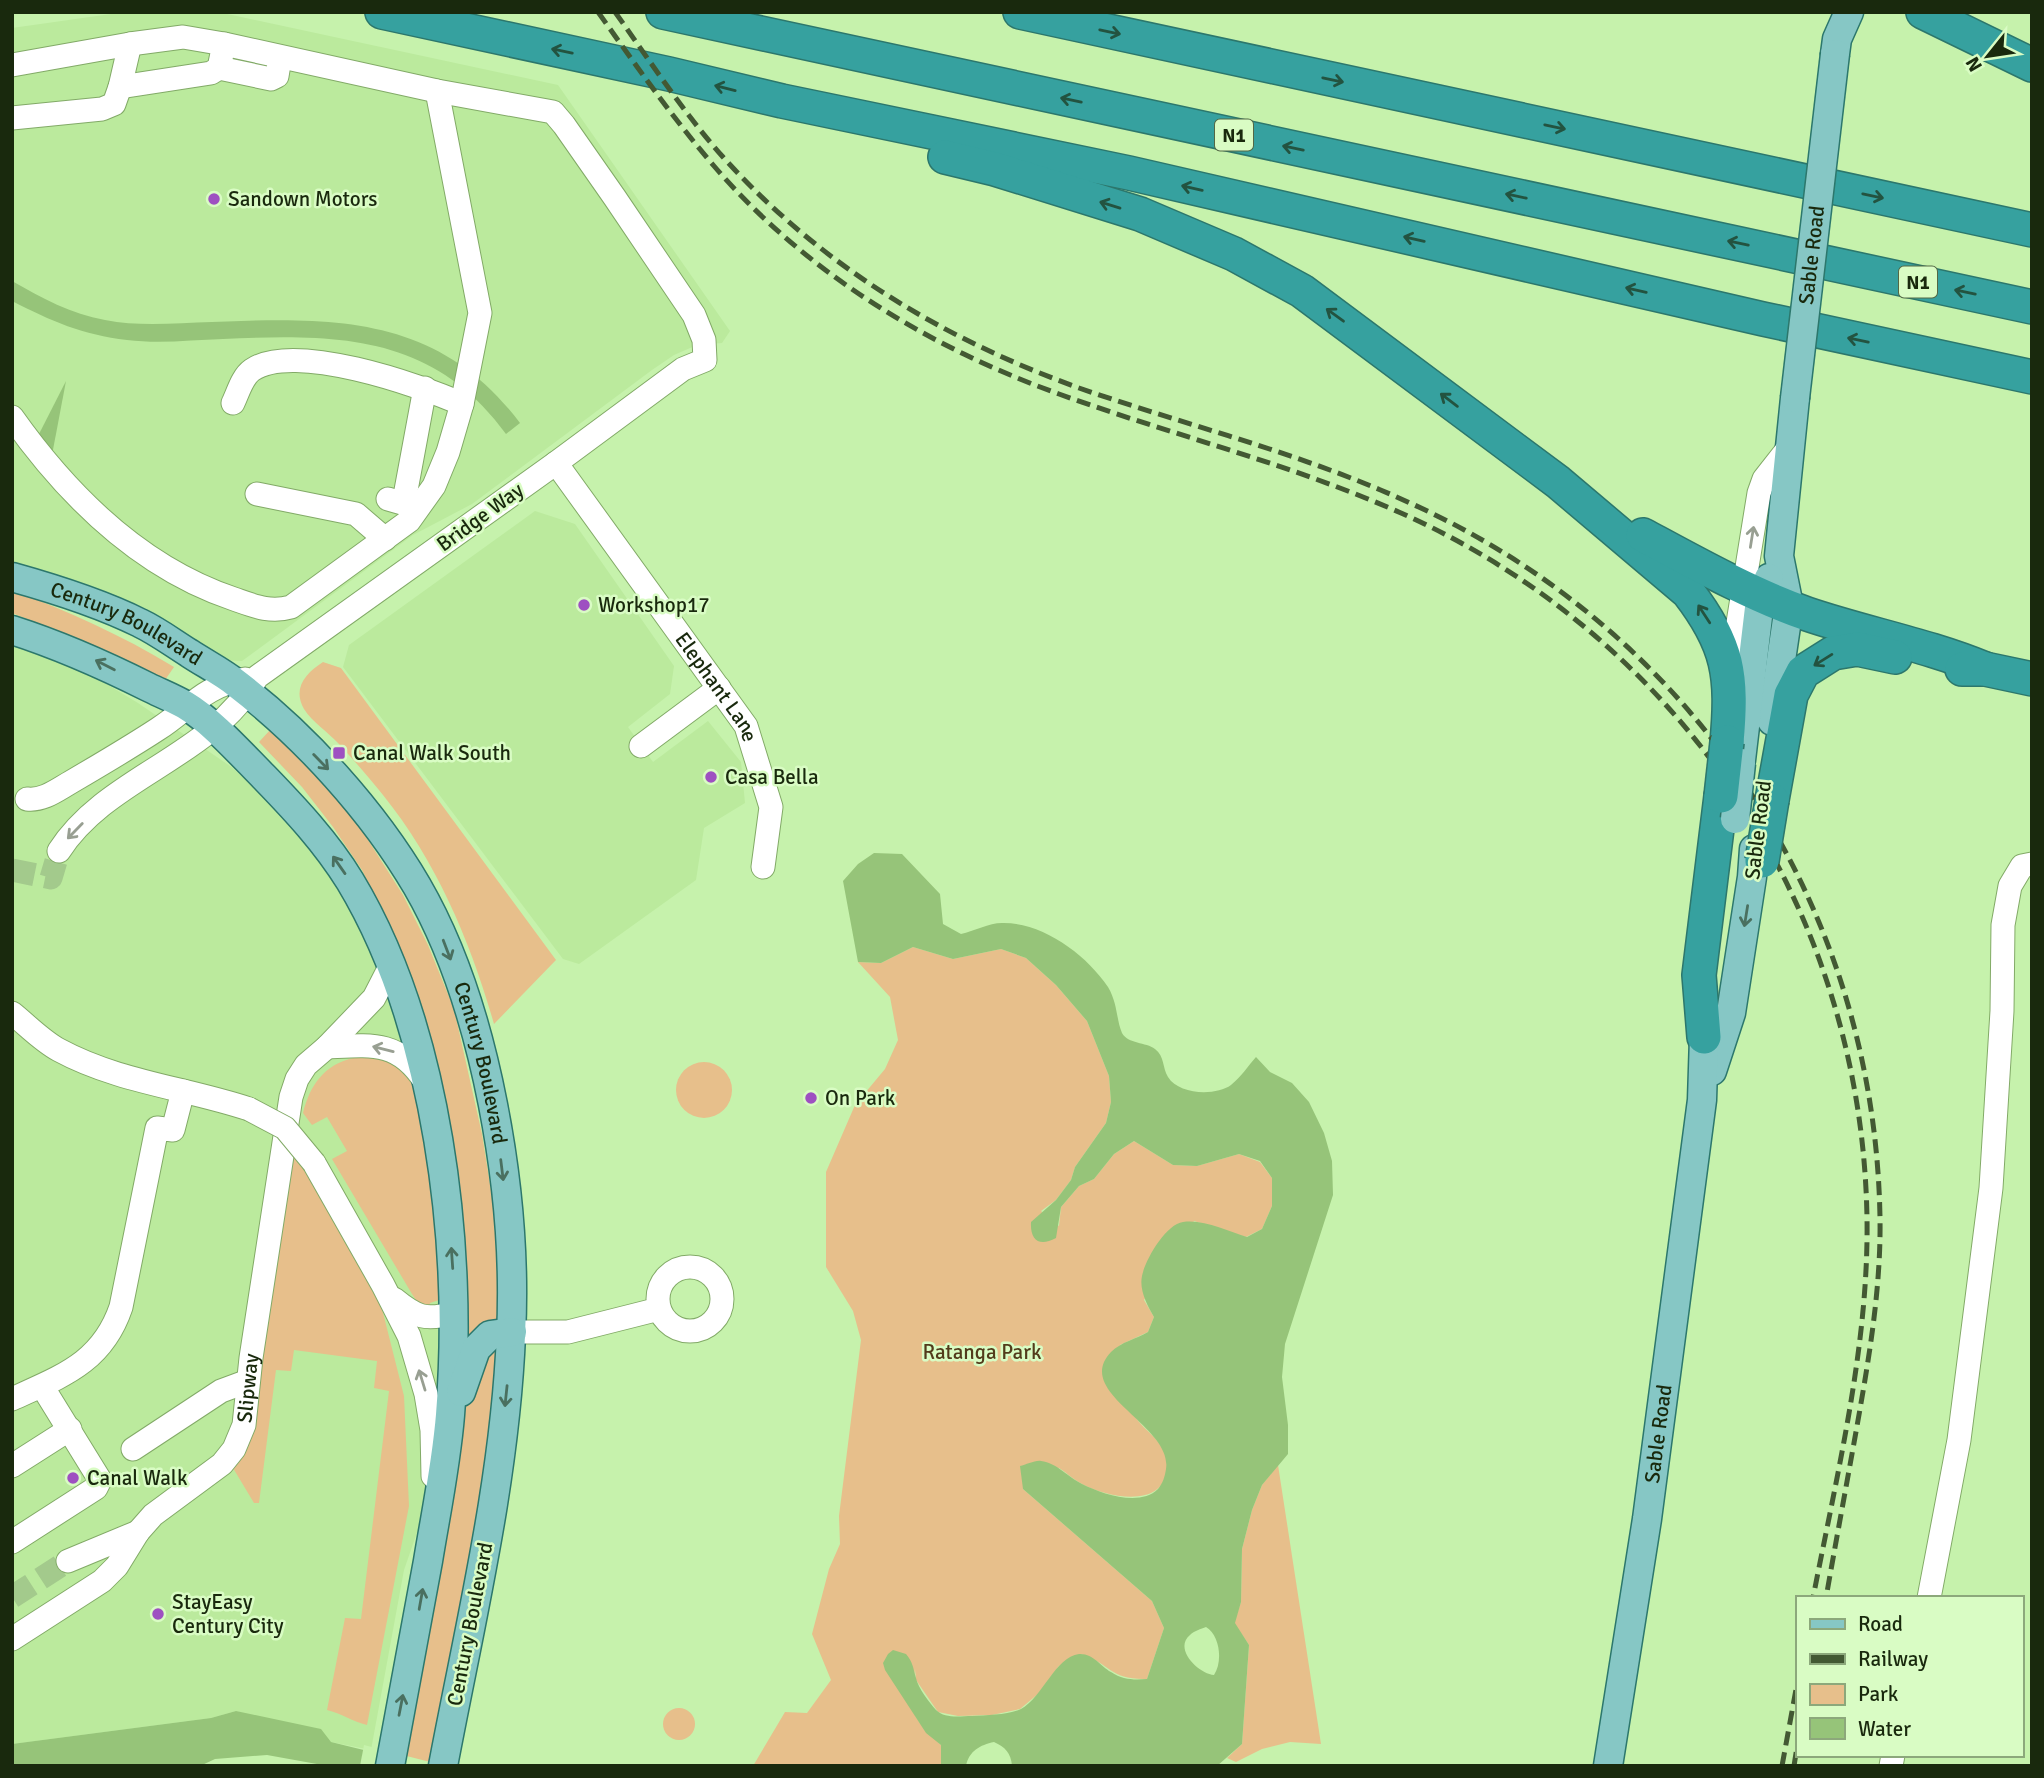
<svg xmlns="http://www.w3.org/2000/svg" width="2044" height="1778" font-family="Signika,sans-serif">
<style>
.built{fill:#bbea9d}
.green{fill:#e7bf8b}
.water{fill:#96c479;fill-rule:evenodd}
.pier{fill:#c6f2ac}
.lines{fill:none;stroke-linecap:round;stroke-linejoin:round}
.minor-tunnel{stroke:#a3ca8c;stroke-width:23;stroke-dasharray:23 11;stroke-linecap:butt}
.minor-casing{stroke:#82aa67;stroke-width:25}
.major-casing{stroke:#2c776c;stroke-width:31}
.highway-casing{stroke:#2c776c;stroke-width:36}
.minor{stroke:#fff;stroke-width:23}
.major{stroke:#86c7c5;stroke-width:28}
.highway{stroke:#36a19f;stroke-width:33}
.rail{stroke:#435933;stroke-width:5;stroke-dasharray:14 7;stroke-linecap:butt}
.minor-bridge-casing{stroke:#82aa67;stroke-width:25;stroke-linecap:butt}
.major-bridge-casing{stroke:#2c776c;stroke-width:31;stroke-linecap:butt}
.highway-bridge-casing{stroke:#2c776c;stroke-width:36;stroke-linecap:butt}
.minor-bridge{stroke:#fff;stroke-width:23}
.major-bridge{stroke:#86c7c5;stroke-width:28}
.highway-bridge{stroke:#36a19f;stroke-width:33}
.oneway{stroke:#235340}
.oneway2{stroke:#989f92}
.oneway3{stroke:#4a7060}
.poi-dot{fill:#9e50c1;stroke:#d9fcc4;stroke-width:2.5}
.labels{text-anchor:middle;stroke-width:5;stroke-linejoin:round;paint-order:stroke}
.shield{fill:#d9fcc4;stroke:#536844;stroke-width:2}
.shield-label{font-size:19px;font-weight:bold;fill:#19290d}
.poi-label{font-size:21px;fill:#19290d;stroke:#d9fcc4;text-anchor:start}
.street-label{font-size:21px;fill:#19290d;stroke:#d9fcc4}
.park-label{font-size:21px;fill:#523b1b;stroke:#d9fcc4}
</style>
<rect width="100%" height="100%" fill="#c6f2ac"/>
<g class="built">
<path d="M125 12H218L558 85 730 331 722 343 697 345 674 355 652 370 472 504 413 535 242 661 221 660 12 567V28Z"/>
<path d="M535 511 575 524 674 666 670 694 628 727 653 762 708 721 741 762 745 803 704 828 696 880 579 964 563 959 343 667 349 645Z"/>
<path d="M12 642 65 659 138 703 230 766 246 780 306 845 340 886 372 933 405 1046 445 1322 430 1495 404 1570 371 1750 331 1742 236 1711 211 1718 12 1744Z"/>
</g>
<g class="green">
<path d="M12 590C69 612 122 635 174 667L165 680 71 637 12 613Z"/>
<path d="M323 662 341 668 556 960 494 1024C471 943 437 862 383 795 369 778 354 760 338 743 328 732 312 722 304 709 292 688 306 673 323 662Z"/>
<path d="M271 729 319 772 351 813 403 895 428 945 454 1009 482 1134 493 1203 498 1280 496 1417 434 1766H402L457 1478 464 1413 467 1342 394 937 362 870 333 827 302 787 259 742Z"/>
<path d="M913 947 953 959 1001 949 1026 958 1056 985 1087 1021 1109 1076 1111 1102 1106 1123 1075 1167 1071 1180 1056 1200 1041 1211 1059 1226 1061 1207 1079 1186 1094 1179 1114 1154 1134 1141 1173 1165 1197 1166 1239 1154 1260 1162 1272 1178V1206L1262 1229 1246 1237 1194 1221 1144 1300 1154 1317 1148 1332 1120 1345C1124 1367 1127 1392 1134 1414 1140 1429 1165 1439 1167 1462 1170 1511 1108 1498 1082 1484 1074 1480 1067 1473 1059 1468L1023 1489 1152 1601 1164 1628 1147 1679C1110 1680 1111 1664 1081 1654L1059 1666 1038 1694 1020 1709 992 1715 958 1716 938 1712 916 1680 915 1669C910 1714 908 1713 941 1745V1766H753L785 1712 807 1713 831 1680 812 1634 829 1569 840 1544 839 1516 861 1340 853 1311 826 1267V1172L855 1105 885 1069 898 1040 890 997 858 962 881 963Z"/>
<path d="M353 1058C390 1058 398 1053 416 1089L443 1257 439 1300 430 1303 429 1308 418 1303 412 1294 332 1159 347 1151 327 1117 312 1125 303 1113C310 1085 324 1065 353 1058Z"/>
<circle cx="704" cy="1090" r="28"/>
<path d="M294 1158 311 1178 377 1289 404 1396 409 1506 367 1725C353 1722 341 1713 327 1710L345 1618 361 1619 389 1391 374 1388 377 1361 294 1350 291 1371 276 1370 259 1503H254L230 1463 248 1438Z"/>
<path d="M1278 1465 1321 1744 1290 1742 1262 1749 1236 1762 1227 1758 1242 1744 1249 1645 1234 1623 1241 1602 1242 1549 1252 1510 1262 1485Z"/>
<circle cx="679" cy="1724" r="16"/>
</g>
<g class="water">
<path d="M12 281C42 298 71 314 105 320 140 327 176 323 212 322 334 317 439 315 520 423L506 434C433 334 337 334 223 339 192 340 159 344 127 340 83 335 51 321 12 301Z"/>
<path d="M66 381 52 455 39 434Z"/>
<path d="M874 853 902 854 940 894 943 924 961 934C974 931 989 923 1002 923 1042 922 1086 954 1108 987 1118 1004 1116 1019 1122 1033 1128 1044 1146 1042 1155 1049 1165 1057 1162 1067 1168 1077 1179 1095 1216 1096 1231 1085 1241 1077 1248 1066 1256 1057L1270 1072 1292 1083 1309 1102 1324 1133 1332 1161 1333 1195 1285 1344 1282 1377 1288 1425V1454L1262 1485 1252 1510 1242 1549 1241 1602 1235 1623 1249 1645 1242 1744 1217 1766H1012C1011 1753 1005 1747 994 1742 980 1745 969 1751 966 1766H941V1745L926 1733 885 1670 883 1663 888 1654 893 1650 906 1654C913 1662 913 1668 916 1678 918 1688 929 1702 936 1710 945 1719 960 1716 972 1716 987 1715 1008 1715 1021 1709 1043 1697 1055 1657 1079 1654 1093 1653 1100 1666 1111 1672 1123 1680 1134 1680 1147 1679L1164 1628 1152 1601 1023 1489 1020 1466C1026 1465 1035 1460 1041 1461 1057 1463 1068 1477 1082 1484 1102 1494 1140 1507 1158 1489 1163 1483 1165 1476 1166 1469 1173 1425 1072 1393 1111 1352 1121 1342 1136 1339 1148 1332L1154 1317C1147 1305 1139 1290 1142 1276 1145 1260 1166 1224 1183 1222 1204 1219 1227 1231 1247 1237L1262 1229 1272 1206V1178L1260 1161 1239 1154 1197 1166 1173 1165 1134 1141 1114 1154 1094 1179 1079 1186 1061 1207 1056 1238C1039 1247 1030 1240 1031 1222L1056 1200 1071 1180 1075 1167 1106 1123 1111 1102 1109 1076 1087 1021 1056 985 1026 958 1001 949 953 959 913 947 881 963 858 962 843 881 858 864ZM1206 1627C1220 1635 1223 1662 1214 1675 1199 1674 1173 1649 1190 1635 1194 1631 1201 1629 1206 1627Z"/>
<path d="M236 1711 321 1729 331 1742 429 1766H328L267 1755 215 1759 200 1766H12V1744L211 1718Z"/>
</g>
<path class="pier" d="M364 1745 430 1762 433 1766H360Z"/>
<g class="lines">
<g class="minor-tunnel">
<path d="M12 870 51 878 59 851"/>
<path d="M12 1597 68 1561"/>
</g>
<defs>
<g id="minor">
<path d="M12 65 130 44 183 37 224 44 437 91 553 112 564 125 615 198 694 315 704 340 705 360 683 369 556 463 257 677C213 757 107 776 59 851"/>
<path d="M219 68 271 79 277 76 280 58"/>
<path d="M120 87 211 73 219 68 224 44"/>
<path d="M12 118 102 109 114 104 120 87 130 44"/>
<path d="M233 403C238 393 242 377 252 370 293 341 419 385 462 404"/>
<path d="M12 417C68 496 141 568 234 599 254 606 270 613 291 607L409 521 434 486 448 452 462 404 480 313 437 91"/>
<path id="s1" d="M556 463 746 726 771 807 763 867"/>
<path d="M257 494 356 514 385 539"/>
<path d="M388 499 402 503 404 501 425 388"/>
<path d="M1731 666 1759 493 1764 479 1790 446"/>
<path d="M641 746 719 688"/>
<path d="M27 799C43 801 57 790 71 782 100 765 129 748 158 729 189 709 205 685 245 679"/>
<path d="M12 1013C27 1025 42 1041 59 1050 118 1082 186 1088 249 1109"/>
<path d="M327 1047C370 1045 398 1040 424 1080"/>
<path d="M314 1163 383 1285 409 1336 426 1394 432 1430 433 1476"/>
<circle cx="690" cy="1299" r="32"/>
<path d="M394 1299C416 1317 425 1321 454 1313"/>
<path d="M512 1332H568L659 1309"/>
<path d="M12 1399C62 1376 102 1363 121 1307L157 1128 173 1130 183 1091"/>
<path d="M133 1449 221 1391 248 1381"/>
<path d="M12 1466 70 1429"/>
<path d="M12 1542 96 1488 100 1480 42 1386"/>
<path d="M68 1561 138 1532"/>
<path d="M1929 1598 1959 1440 1991 1188 2002 1011 2003 925 2010 886 2022 866 2032 864"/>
<path id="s2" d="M12 1639 102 1581 117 1566 138 1532 153 1515 222 1464 234 1449 244 1425 251 1358 291 1097 297 1079 306 1065 327 1047 374 998 392 963"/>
<path d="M1891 1766 1893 1755"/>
</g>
<g id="major">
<path d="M1835 54 1837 39 1849 12"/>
<path id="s3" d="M12 577C55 589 100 603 140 623 157 631 173 643 189 653 204 663 222 672 237 684 305 736 373 811 417 886 487 1007 518 1197 511 1335 505 1481 470 1623 443 1766"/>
<path d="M12 630C62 646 102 664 148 687 160 693 173 698 185 705 212 721 242 755 264 777 295 809 326 842 350 881 438 1027 464 1247 450 1415 446 1465 436 1512 428 1561 415 1629 403 1698 390 1766"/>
<path d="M1772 721 1789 606 1779 556 1795 398"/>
<path d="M1741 760 1759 608 1762 594 1769 578"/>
<path d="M1712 1071 1731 1013 1752 877 1754 849"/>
<path d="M461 1392 476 1349 490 1335 512 1332"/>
<path id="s4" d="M1608 1766 1647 1519 1702 1100 1704 1037 1707 1016"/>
</g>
<g id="highway">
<path d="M382 12 669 74 782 101 1129 173 1763 319 2032 377"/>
<path d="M663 12 2032 307"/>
<path d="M1020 12 2032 230"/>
<path d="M1923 12 2032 65"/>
<path d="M945 157 995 169 1140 214 1234 254 1302 291 1558 482 1688 592C1729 645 1733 676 1727 742"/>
<path d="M1643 535C1695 563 1752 595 1807 614 1866 634 1927 645 1985 669"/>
<path d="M1962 669H1985L2032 679"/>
<path d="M1772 800 1791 695 1803 672 1833 653 1857 649 1895 657"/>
<path d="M1704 1037 1699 975 1721 796"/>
</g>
</defs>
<use href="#minor" class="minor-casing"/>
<use href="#major" class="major-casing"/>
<use href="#highway" class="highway-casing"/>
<use href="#minor" class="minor"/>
<use href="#major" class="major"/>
<use href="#highway" class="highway"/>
<g class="rail">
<path d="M598 12C635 64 672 117 714 166 805 272 928 347 1059 394 1172 435 1291 464 1401 513 1681 638 1862 910 1867 1218 1869 1344 1837 1474 1813 1598"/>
<path d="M615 12C650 61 683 112 723 157 820 265 943 339 1079 388 1189 426 1304 454 1410 503 1694 631 1875 906 1880 1218 1881 1282 1871 1346 1860 1409 1849 1472 1837 1535 1826 1598"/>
<path d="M1782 1766 1797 1684"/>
<path d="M1794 1766 1797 1747"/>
</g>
<defs>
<path id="minor-bridge" d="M249 1109 285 1128 314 1163"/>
<g id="major-bridge">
<path id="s5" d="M1795 398 1835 54"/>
<path d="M1735 819 1741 763"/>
</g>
<g id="highway-bridge">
<path d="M1721 796 1727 742"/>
<path d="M1762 861 1772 800"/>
</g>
</defs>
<use href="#minor-bridge" class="minor-bridge-casing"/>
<use href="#major-bridge" class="major-bridge-casing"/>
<use href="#highway-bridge" class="highway-bridge-casing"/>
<use href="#minor-bridge" class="minor-bridge"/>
<use href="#major-bridge" class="major-bridge"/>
<use href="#highway-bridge" class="highway-bridge"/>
</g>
<defs><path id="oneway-shaft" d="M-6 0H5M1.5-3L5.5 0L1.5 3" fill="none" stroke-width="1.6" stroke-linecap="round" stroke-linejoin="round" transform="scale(1.75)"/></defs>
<g class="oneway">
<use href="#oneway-shaft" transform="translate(1110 32) rotate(12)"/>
<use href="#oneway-shaft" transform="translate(562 51) rotate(-168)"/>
<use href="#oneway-shaft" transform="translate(1333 80) rotate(12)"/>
<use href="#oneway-shaft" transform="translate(725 88) rotate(-166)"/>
<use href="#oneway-shaft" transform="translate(1071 100) rotate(-168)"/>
<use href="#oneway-shaft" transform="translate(1555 127) rotate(12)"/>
<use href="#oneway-shaft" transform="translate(1293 148) rotate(-168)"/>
<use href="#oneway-shaft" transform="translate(1192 188) rotate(-167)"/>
<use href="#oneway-shaft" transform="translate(1516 196) rotate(-168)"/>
<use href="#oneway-shaft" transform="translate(1873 196) rotate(12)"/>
<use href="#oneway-shaft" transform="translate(1110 205) rotate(-163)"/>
<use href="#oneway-shaft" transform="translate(1414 239) rotate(-167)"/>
<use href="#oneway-shaft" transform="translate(1738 243) rotate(-168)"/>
<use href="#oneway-shaft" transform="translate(1636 290) rotate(-167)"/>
<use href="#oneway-shaft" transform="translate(1965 292) rotate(-168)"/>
<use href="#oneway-shaft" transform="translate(1335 315) rotate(-144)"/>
<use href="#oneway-shaft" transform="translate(1858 340) rotate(-168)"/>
<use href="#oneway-shaft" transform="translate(1449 400) rotate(-143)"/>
<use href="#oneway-shaft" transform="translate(1704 614) rotate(-123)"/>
<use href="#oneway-shaft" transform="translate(1823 660) rotate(148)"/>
</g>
<g class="oneway2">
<use href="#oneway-shaft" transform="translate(1752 537) rotate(-81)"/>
<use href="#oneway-shaft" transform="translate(75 831) rotate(134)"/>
<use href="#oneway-shaft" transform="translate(383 1049) rotate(-166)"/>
<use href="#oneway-shaft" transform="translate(422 1380) rotate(-107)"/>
</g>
<g class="oneway3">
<use href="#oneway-shaft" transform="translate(105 665) rotate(-153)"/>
<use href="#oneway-shaft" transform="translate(321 762) rotate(46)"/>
<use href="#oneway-shaft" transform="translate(339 865) rotate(-125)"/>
<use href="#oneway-shaft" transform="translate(1746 916) rotate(99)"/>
<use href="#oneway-shaft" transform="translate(447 950) rotate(69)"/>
<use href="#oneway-shaft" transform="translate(502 1170) rotate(83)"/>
<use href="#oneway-shaft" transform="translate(452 1258) rotate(-94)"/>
<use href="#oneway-shaft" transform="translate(506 1396) rotate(96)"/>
<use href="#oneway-shaft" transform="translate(421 1599) rotate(-80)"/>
<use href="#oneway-shaft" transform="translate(401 1705) rotate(-79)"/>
</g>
<g class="poi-dot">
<circle cx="214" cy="199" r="7"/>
<circle cx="584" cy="605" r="7"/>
<rect x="332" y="746" width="14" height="14" rx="3.5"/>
<circle cx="711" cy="777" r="7"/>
<circle cx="811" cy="1098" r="7"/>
<circle cx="73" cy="1478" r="7"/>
<circle cx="158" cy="1614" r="7"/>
</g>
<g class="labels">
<g class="shield">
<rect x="1215" y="119.5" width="38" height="31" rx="5"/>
<rect x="1899" y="266.5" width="38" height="31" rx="5"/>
</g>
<g class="shield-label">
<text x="1234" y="142">N1</text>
<text x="1918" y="289">N1</text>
</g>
<g class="poi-label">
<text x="228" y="206">Sandown Motors</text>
<text x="598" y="612">Workshop17</text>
<text x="353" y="760">Canal Walk South</text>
<text x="725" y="784">Casa Bella</text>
<text x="825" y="1105">On Park</text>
<text x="87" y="1485">Canal Walk</text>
<text x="172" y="1609">StayEasy<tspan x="172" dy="24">Century City</tspan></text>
</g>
<g class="street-label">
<text dy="7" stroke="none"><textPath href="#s5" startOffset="144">Sable Road</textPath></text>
<text transform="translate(480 517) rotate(-36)" y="7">Bridge Way</text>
<text dy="7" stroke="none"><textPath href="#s3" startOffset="124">Century Boulevard</textPath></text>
<text dy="7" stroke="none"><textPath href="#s1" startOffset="276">Elephant Lane</textPath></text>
<text transform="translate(1758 830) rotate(-83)" y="7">Sable Road</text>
<text dy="7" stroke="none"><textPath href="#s3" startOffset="712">Century Boulevard</textPath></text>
<text dy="7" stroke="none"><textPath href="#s2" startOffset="359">Slipway</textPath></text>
<text dy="7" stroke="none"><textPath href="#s4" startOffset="336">Sable Road</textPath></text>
<text transform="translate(470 1624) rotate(-79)" y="7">Century Boulevard</text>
</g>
<g class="park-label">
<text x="982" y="1359">Ratanga Park</text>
</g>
</g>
<rect width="2044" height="1778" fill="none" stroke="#19290d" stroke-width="28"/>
<rect x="1796" y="1596" width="228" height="161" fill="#d9fcc4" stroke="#8ca87b" stroke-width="2"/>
<rect x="1810" y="1619" width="35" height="10" fill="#86c7c5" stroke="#8ca87b" stroke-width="2"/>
<text x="1858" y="1631" font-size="21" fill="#19290d">Road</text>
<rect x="1810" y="1654" width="35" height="10" fill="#435933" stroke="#8ca87b" stroke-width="2"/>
<text x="1858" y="1666" font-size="21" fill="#19290d">Railway</text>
<rect x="1810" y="1684" width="35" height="21" fill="#e7bf8b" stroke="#8ca87b" stroke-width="2"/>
<text x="1858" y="1701" font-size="21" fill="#19290d">Park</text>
<rect x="1810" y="1718" width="35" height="21" fill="#96c479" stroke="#8ca87b" stroke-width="2"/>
<text x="1858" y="1736" font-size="21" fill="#19290d">Water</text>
<g transform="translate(1988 56) rotate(240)" stroke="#d9fcc4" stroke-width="5" paint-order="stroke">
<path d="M0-5L12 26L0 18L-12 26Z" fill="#19290d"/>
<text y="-10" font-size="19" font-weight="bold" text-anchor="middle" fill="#19290d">N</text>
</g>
</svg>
